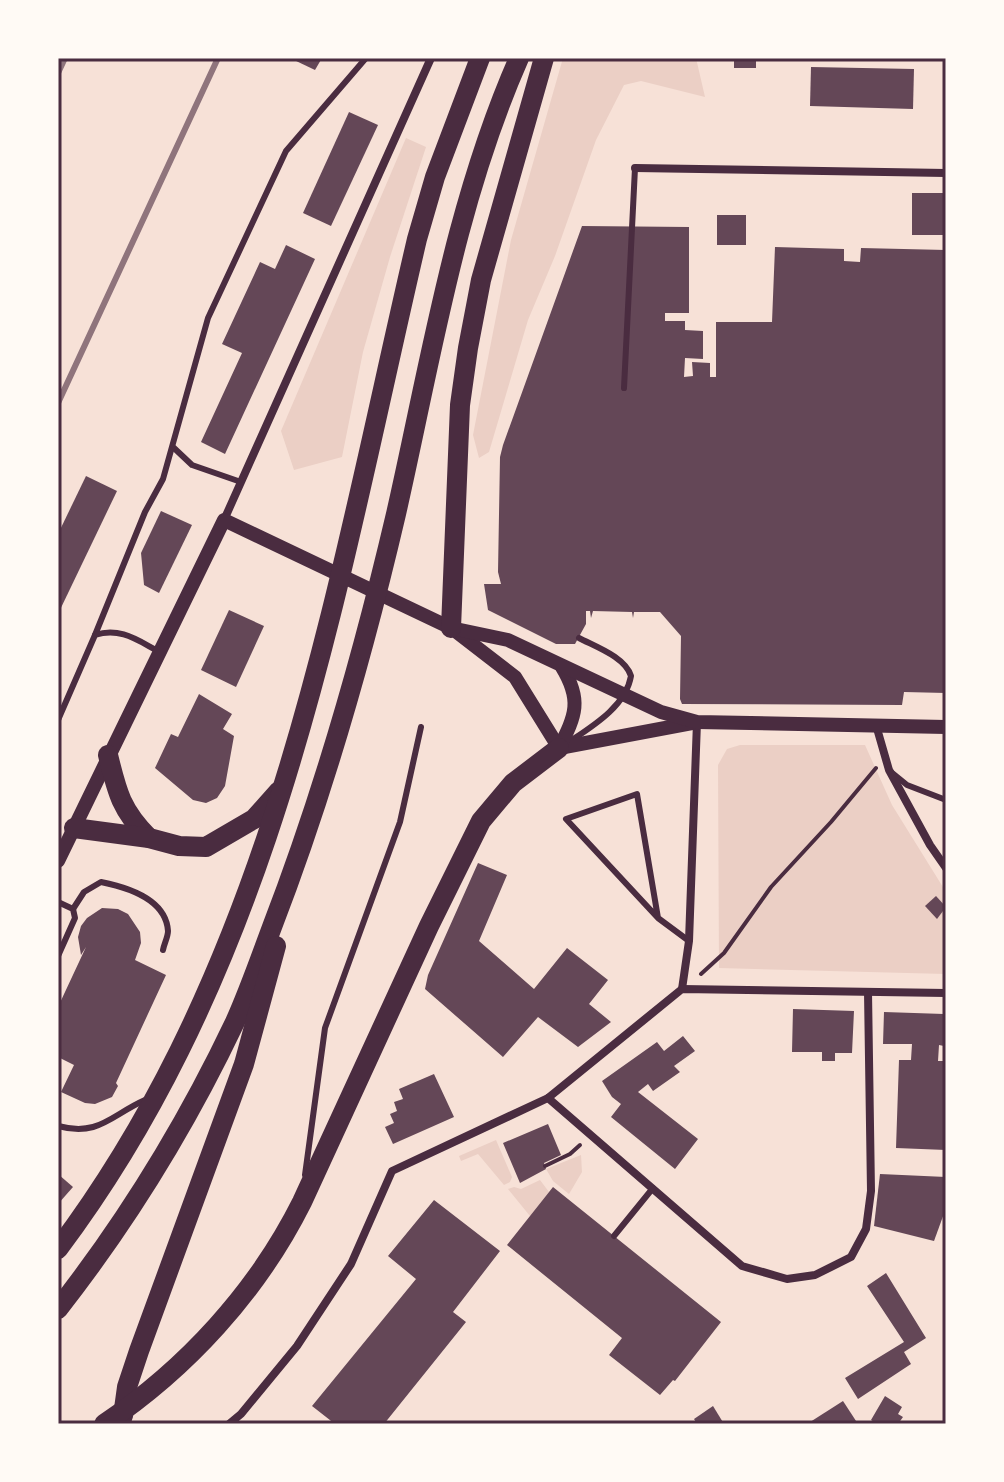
<svg xmlns="http://www.w3.org/2000/svg" width="1004" height="1482" font-family="Poppins,sans-serif">
<style>
.green{fill:#ebcfc5}
.building{fill:#644757}
.lines{fill:none;stroke-linecap:round;stroke-linejoin:round}
.path{stroke:#4a2c40;stroke-width:4}
.service{stroke:#4a2c40;stroke-width:6}
.minor{stroke:#4a2c40;stroke-width:8}
.tertiary{stroke:#4a2c40;stroke-width:14}
.trunk{stroke:#4a2c40;stroke-width:20}
.rail{stroke:#8f747c;stroke-width:6}
.neatline{fill:none;stroke:#4a2c40;stroke-width:3}
</style>
<rect width="100%" height="100%" fill="#f7e1d7"/>
<g class="green">
<path d="M563 58H696L705 97 641 81 624 85 596 140 555 256 528 320 489 452 479 458 473 435 511 240Z"/>
<path d="M406 138 426 147 390 257 363 352 342 457 294 470 281 431Z"/>
<path d="M740 745H865L892 805 946 892V974L719 968 718 765 727 749Z"/>
<path d="M496 1140 512 1177 510 1182 504 1185 478 1154 461 1161 459 1156Z"/>
<path d="M581 1155 582 1172 569 1194 553 1181 546 1169Z"/>
<path d="M540 1180 549 1192 530 1216 508 1189 514 1187 521 1189Z"/>
</g>
<g class="building">
<path d="M295 58H322L315 70 294 60Z"/>
<rect x="734" y="58" width="22" height="10"/>
<path d="M811 67 914 69 913 109 810 106Z"/>
<path d="M349 112 378 125 331 226 303 213Z"/>
<rect x="912" y="193" width="34" height="42"/>
<rect x="717" y="215" width="29" height="30"/>
<path d="M582 226 689 227V313H665V321H685V330L703 331V359L685 358 684 377 693 376 692 362 710 363V377H716V322H772L775 247 844 249V261L860 262 861 248 946 250V693L904 692 902 705 682 704 680 699 681 636 660 612H634L633 618 632 612 593 611 591 618 590 611H586V624L575 644H556L488 610 484 584H501L498 572 500 457 503 445Z"/>
<path d="M286 245 315 259 225 454 201 442 242 353 222 344 260 262 275 269Z"/>
<path d="M86 476 117 491 58 614V534Z"/>
<path d="M161 511 192 525 159 593 144 585 141 553Z"/>
<path d="M229 610 264 626 236 687 201 670Z"/>
<path d="M199 694 232 714 223 729 234 736 225 786 217 798 206 803 193 800 155 768 171 734 178 737Z"/>
<path d="M478 863 507 875 479 941 534 989 567 948 608 980 589 1004 611 1022 578 1047 538 1017 503 1057 425 989 428 975Z"/>
<path d="M936 896 946 907 937 919 925 906Z"/>
<path d="M102 908 118 909 128 914 140 932 141 943 135 960 166 975 116 1083 118 1086 112 1097 95 1104 85 1103 61 1092 74 1065 58 1057V1007L86 947 81 955 78 937 81 926 87 918Z"/>
<path d="M793 1009 854 1011 852 1053H835V1061H822V1052H792Z"/>
<path d="M884 1012 944 1014V1046L939 1045 938 1061H946V1150L896 1148 899 1060H911L912 1044H883Z"/>
<path d="M683 1036 695 1051 674 1066 680 1072 653 1091 648 1084 638 1092 698 1139 675 1169 611 1117 621 1104 612 1097 602 1081 657 1042 664 1051Z"/>
<path d="M434 1074 454 1117 393 1144 385 1127 394 1123 390 1114 397 1111 394 1102 403 1099 399 1089Z"/>
<path d="M548 1124 561 1155 544 1163 546 1169 520 1183 503 1143Z"/>
<path d="M58 1174 73 1187 58 1204Z"/>
<path d="M880 1174 946 1177V1208L934 1241 874 1226Z"/>
<path d="M553 1187 721 1322 675 1381 673 1380 660 1395 609 1355 622 1338 507 1245Z"/>
<path d="M434 1200 500 1251 453 1312 466 1322 384 1424H335L312 1406 416 1279 388 1256Z"/>
<path d="M886 1273 926 1338 904 1352 911 1364 858 1399 845 1378 904 1342 867 1286Z"/>
<path d="M885 1396 902 1407 898 1414 903 1417 898 1424H877L871 1420Z"/>
<path d="M843 1401 858 1424H807Z"/>
<path d="M713 1406 724 1424H697L694 1419Z"/>
</g>
<g class="lines">
<g class="path">
<path d="M701 974 724 953 771 887 831 822 876 768"/>
<path d="M545 1166 570 1154 580 1145"/>
</g>
<g class="service">
<path d="M624 388 635 168"/>
<path d="M174 448 192 465 241 482"/>
<path d="M95 635 145 512 163 479 208 318 286 151 366 58"/>
<path d="M58 720 95 635C120 627 137 640 158 651"/>
<path d="M569 742C593 726 626 706 631 676 625 657 596 647 579 638"/>
<path d="M891 772 907 785 946 800"/>
<path d="M58 902 73 909 75 918 58 956"/>
<path d="M73 909 84 892 101 882C126 887 166 899 168 931 168 937 164 944 163 950"/>
<path d="M658 918 566 819 637 794 658 918 689 941"/>
<path d="M58 1126C99 1137 111 1115 145 1100"/>
<path d="M305 1175 325 1028 400 822 421 727"/>
<path d="M614 1236 653 1188"/>
</g>
<g class="minor">
<path d="M635 168 946 173"/>
<path d="M224 520 431 58"/>
<path d="M876 725 889 770 930 845 946 868"/>
<path d="M682 989 689 941 697 722"/>
<path d="M548 1098 742 1266 787 1279 815 1275 851 1257 866 1229 871 1191 868 992"/>
<path d="M229 1424 241 1414 297 1346 351 1264 392 1171 548 1098 682 989 946 993"/>
</g>
<g class="tertiary">
<path d="M458 633 515 677 559 748"/>
<path d="M559 748 692 723"/>
<path d="M559 748C576 715 582 700 562 667"/>
<path d="M58 861 224 520 451 628 508 640 661 712 697 722 946 727"/>
</g>
<g class="trunk">
<path d="M451 628 460 405 468 348 481 280 544 58"/>
<path d="M108 755C117 792 121 810 149 838"/>
<path d="M74 828 149 838 179 846 206 847 254 819 279 791"/>
<path d="M58 1249C279 955 335 589 417 239L435 177 480 58"/>
<path d="M58 1309C127 1221 187 1123 235 1022 249 991 260 959 272 927 324 792 363 655 396 514 431 360 455 203 519 58"/>
<path d="M123 1416 127 1387 139 1351 244 1064 276 946"/>
<path d="M104 1424C186 1369 257 1292 302 1202L429 926 481 821 513 783 559 748"/>
</g>
<g class="rail">
<path d="M58 73 65 58"/>
<path d="M58 403 218 58"/>
</g>
</g>
<rect width="1004" height="1482" fill="none" stroke="#fffaf5" stroke-width="120"/>
<rect x="60" y="60" width="884" height="1362" class="neatline"/>
</svg>
